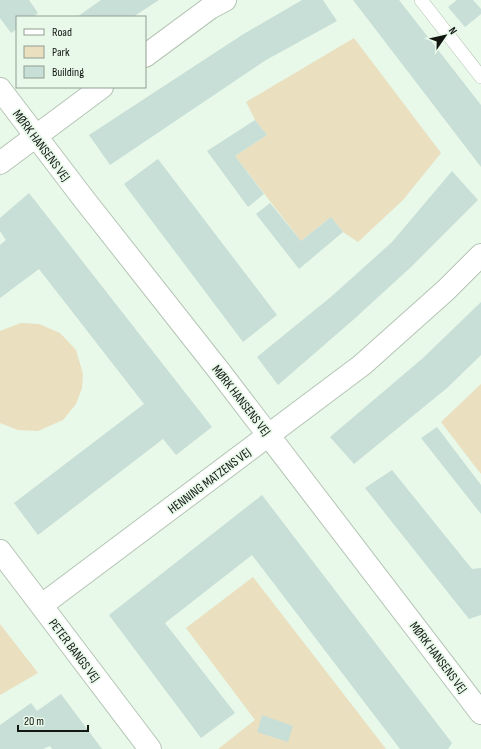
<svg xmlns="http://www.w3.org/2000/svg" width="481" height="749" font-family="'Sofia Sans Condensed',sans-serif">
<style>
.green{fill:#eadfbf}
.building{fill:#c8dfd8}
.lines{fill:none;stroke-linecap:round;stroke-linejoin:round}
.lane-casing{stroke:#b4c4b5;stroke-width:14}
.street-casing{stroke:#b4c4b5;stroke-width:24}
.secondary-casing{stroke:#b4c4b5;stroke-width:24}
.lane{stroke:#fff;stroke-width:13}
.street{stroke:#fff;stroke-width:22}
.secondary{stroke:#fff;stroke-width:22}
.labels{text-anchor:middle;stroke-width:3.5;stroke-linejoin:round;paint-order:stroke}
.street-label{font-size:13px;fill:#121712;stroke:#e8f8e9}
</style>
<rect width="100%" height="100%" fill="#e8f8e9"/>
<g class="green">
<path d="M354 38 441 153 403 200 358 242 343 232 331 217 301 241 235 156 267 135 255 120 246 102Z"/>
<path d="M21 323 39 324 60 333 76 350 83 374 82 388 76 404 63 420 38 431 18 430 0 423V331Z"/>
<path d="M481 384V474L441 422Z"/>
<path d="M253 577 386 749H218L255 720 186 628Z"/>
<path d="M0 624 38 673 0 695Z"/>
</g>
<g class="building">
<path d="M0 0H29L38 13 33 17H17V29L11 33 0 18Z"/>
<path d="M101 0H159L133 17H77Z"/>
<path d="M302 0H323L337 21 266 60 110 165 89 135 242 35Z"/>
<path d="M353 0H399L481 105V167Z"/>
<path d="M457 0H473L481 9V14L465 27 448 7Z"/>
<path d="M255 120 267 135 235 156 264 194 248 207 207 151Z"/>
<path d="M158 159 277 315 243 342 124 184Z"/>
<path d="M452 171 478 200 411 267 353 320 278 385 257 357 332 296 392 242Z"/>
<path d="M29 193 212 427 176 455 163 439 38 535 14 503 144 404 39 269 0 298V245L6 240 0 231V218Z"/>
<path d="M270 203 301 241 331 217 343 232 299 269 256 214Z"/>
<path d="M481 302V355L447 388 354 464 330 437 423 358Z"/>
<path d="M437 427 481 485V514L421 438Z"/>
<path d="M392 470 472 569 481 568V615L469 619 365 488Z"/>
<path d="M262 495 452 743 448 749H400L252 555 165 623 235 713 201 738 109 615Z"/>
<path d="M61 694 102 749H52L50 746 43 749H0V725L31 703 37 711Z"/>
<path d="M262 715 293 726 288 742 257 732Z"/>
</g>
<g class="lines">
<defs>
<path id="lane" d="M421 0 481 77"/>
<g id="street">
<path d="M145 56 210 8 225 0"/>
<path d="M0 89 83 198 220 372 481 713"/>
<path d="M0 163 102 87"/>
<path d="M42 605 362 365 446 290 481 255"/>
</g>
<path id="secondary" d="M0 551 150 749"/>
</defs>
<use href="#lane" class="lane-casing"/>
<use href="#street" class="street-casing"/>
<use href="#secondary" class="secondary-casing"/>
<use href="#lane" class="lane"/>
<use href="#street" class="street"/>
<use href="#secondary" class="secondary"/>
</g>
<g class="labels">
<g class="street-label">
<text transform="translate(42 145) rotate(53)" y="5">MØRK HANSENS VEJ</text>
<text transform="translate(242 400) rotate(52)" y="5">MØRK HANSENS VEJ</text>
<text transform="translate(209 480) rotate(-37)" y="5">HENNING MATZENS VEJ</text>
<text transform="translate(75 650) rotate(53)" y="5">PETER BANGS VEJ</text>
<text transform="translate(439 657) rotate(53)" y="5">MØRK HANSENS VEJ</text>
</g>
</g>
<rect x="16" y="16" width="130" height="72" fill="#e8f8e9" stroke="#929e93"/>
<rect x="24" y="29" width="20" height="6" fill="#ffffff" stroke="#929e93"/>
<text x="52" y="36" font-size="12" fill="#121712">Road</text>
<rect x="24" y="46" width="20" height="12" fill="#eadfbf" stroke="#929e93"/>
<text x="52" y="56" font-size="12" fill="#121712">Park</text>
<rect x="24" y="66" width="20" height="12" fill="#c8dfd8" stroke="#929e93"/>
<text x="52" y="76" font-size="12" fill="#121712">Building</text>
<g transform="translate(445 36) rotate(56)" stroke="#e8f8e9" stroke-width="3" paint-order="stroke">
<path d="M0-3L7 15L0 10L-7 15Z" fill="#121712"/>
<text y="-6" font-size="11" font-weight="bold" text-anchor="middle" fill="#121712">N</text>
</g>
<path d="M18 725v6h70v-6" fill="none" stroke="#121712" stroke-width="2"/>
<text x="24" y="725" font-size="12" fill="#121712" stroke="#e8f8e9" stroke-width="3" paint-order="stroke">20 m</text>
</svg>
